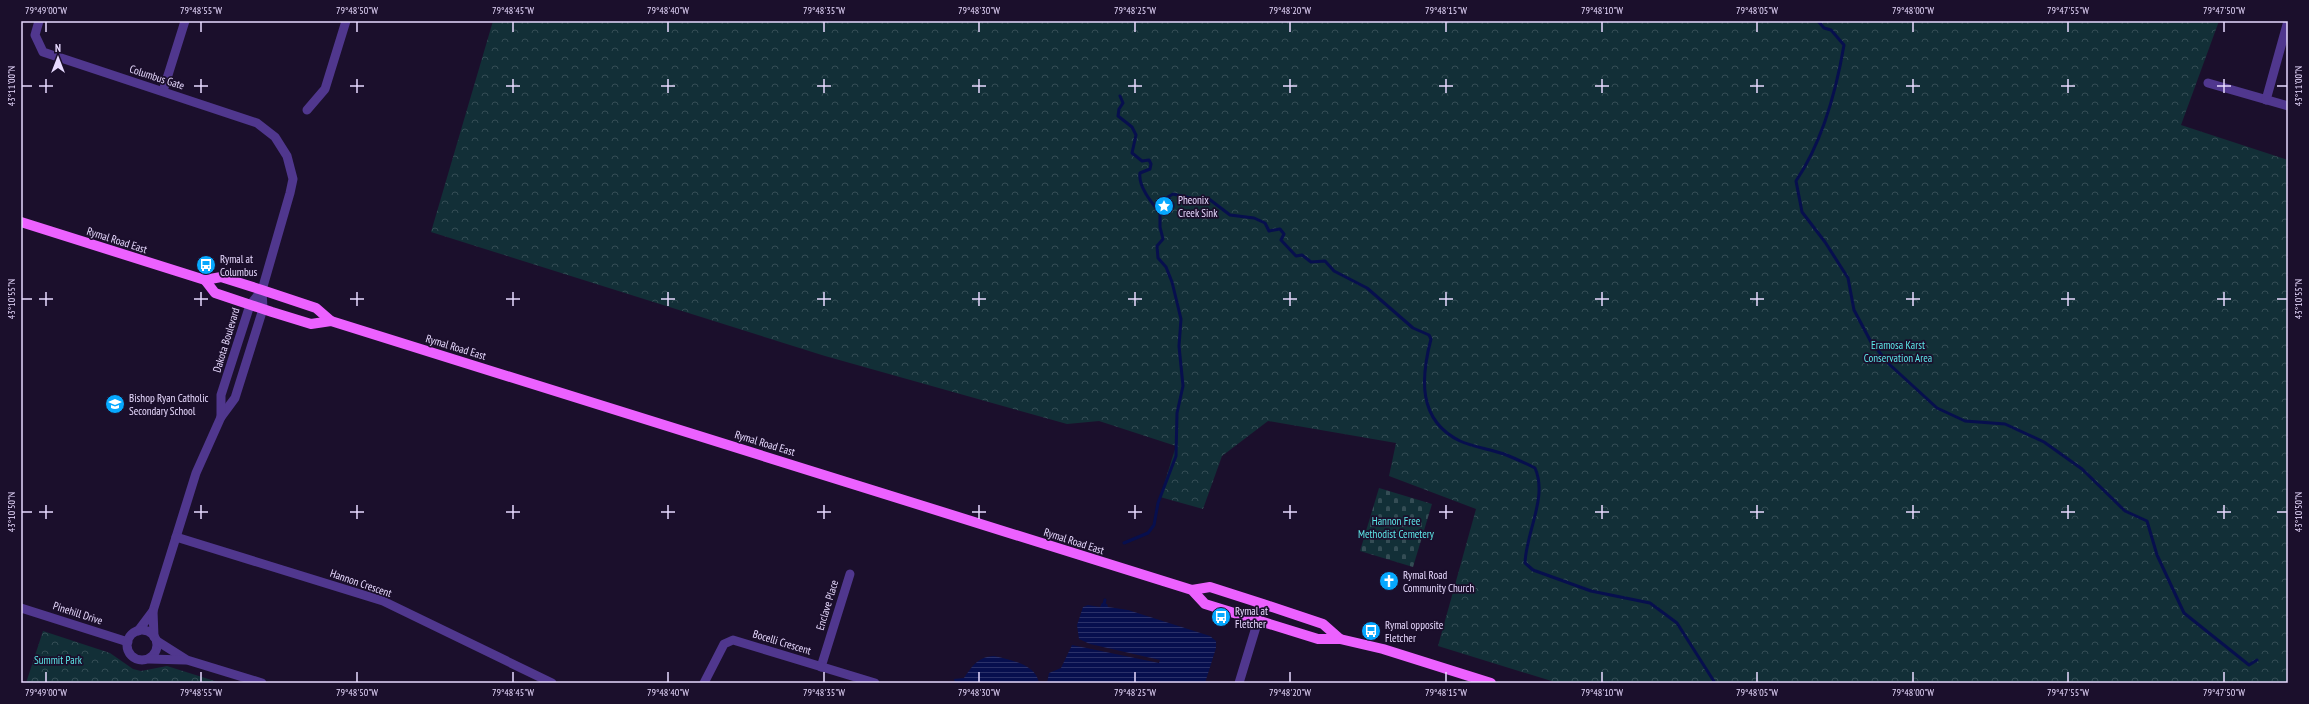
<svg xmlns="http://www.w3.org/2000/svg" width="2309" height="704" font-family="'PT Sans Narrow',sans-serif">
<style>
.cemetery{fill:url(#cemetery-stones)}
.park{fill:url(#park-crowns)}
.water{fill:url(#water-rules)}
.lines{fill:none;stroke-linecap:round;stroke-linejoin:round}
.stream{stroke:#070f4e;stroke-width:3}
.minor{stroke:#50378e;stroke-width:9}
.major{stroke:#ec61ff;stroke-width:10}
.ticks{fill:none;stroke:#e8daff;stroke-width:1.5}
.labels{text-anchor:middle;stroke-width:3.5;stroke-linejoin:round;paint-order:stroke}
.street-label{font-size:11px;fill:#e8daff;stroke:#1b0f2c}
.poi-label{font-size:11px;fill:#e8daff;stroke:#1b0f2c;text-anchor:start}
.park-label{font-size:11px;fill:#5de9e9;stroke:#1b0f2c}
.neatline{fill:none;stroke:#e8daff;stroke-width:1.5}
.ticks-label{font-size:10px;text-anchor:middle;fill:#e8daff}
</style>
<defs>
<pattern id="cemetery-stones" width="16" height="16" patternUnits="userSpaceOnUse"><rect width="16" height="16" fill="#122f37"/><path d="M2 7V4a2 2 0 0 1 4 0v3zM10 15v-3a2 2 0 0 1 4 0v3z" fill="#344d55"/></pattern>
<pattern id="park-crowns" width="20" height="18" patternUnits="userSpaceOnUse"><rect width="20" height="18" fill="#122f37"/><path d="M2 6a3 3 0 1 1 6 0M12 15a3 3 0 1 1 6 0" fill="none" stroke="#344d55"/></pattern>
<pattern id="water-rules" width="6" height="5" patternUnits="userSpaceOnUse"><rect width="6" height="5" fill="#070f4e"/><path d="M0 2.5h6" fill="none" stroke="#2b3169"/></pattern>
</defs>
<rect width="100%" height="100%" fill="#1b0f2c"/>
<path class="cemetery" d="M1379 488 1432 504 1413 567 1360 551Z"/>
<g class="park">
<path d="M493 21H2219L2181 125 2288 160V683H1558L1438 646 1476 509 1389 476 1396 443 1268 421 1222 456 1203 509 1160 497 1176 446 1099 421 1067 424 825 356 431 232Z"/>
<path d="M43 631 110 653 133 669 141 671 167 666 221 683H26Z"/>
</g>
<g class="water">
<path d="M1102 603 1107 604 1108 607 1128 610 1210 636 1216 641V648L1205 683H1047L1049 673 1061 668 1072 645 1159 663 1160 660 1090 644 1079 639 1077 625 1083 607 1088 605 1100 607Z"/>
<path d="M994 656C1010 660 1036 664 1039 683H955L954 679 964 678C973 665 978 657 994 656Z"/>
</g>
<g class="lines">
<g class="stream">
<path d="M1818 21 1824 28 1831 30 1844 45C1836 92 1823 141 1796 181L1802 212 1825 242 1848 278 1854 310 1871 342 1889 364 1937 408 1965 421 2005 424 2044 442 2082 469 2125 511 2147 521 2157 555 2184 613 2249 665 2257 660"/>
<path d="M1120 96 1123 103 1119 109 1118 116 1132 127 1136 135 1132 153 1142 161 1149 160 1151 164 1150 169 1140 173C1138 186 1151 202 1160 213V227L1163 239 1157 246 1158 258 1166 267 1172 282 1181 319 1179 346 1183 386 1177 413 1176 456 1158 503 1154 525 1148 533 1124 543"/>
<path d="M1160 213 1173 207V204L1168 197 1173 194 1199 200 1209 199 1230 215 1254 218 1265 223 1269 231 1280 229 1284 234 1281 240 1296 256 1302 255 1311 262 1325 261 1334 271 1367 288 1413 328 1429 335 1431 339C1421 377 1417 420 1460 441 1473 447 1490 449 1504 454 1514 458 1525 463 1535 468 1548 497 1526 532 1525 563L1533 570 1591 591 1650 603 1677 623 1715 683"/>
<path d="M1104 604 1105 600"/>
</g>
<g class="minor">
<path d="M39 21 35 35 43 52 257 123 275 137 287 156 293 179 290 193 262 290 263 309 235 398 221 417 196 473 153 611 138 631"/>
<path d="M2208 83 2288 106"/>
<path d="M163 91 185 21"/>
<path d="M2266 100 2288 21"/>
<path d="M307 110 325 89 346 21"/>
<path d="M221 417V395L250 305 262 290"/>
<path d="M176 537 383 601 552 683"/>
<path d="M21 608 128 642"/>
<path d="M153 611 154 637"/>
<circle cx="142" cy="645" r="15"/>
<path d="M157 641 187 660 262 683"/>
<path d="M149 659 185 660"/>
<path d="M821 667 850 574"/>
<path d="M704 683 724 644 733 640 875 683"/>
<path d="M1239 683 1263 604"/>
</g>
<g class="major">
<path d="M21 222 205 280 221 277 262 290 316 308 331 321"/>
<path d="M205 280 215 293 272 312 311 324 331 321 1192 590 1205 604 1318 639H1340L1383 649 1491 683"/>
<path d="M1192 590 1210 587 1263 604 1323 624 1340 639"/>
</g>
</g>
<path class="ticks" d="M46 22V32M201 22V32M357 22V32M513 22V32M668 22V32M824 22V32M979 22V32M1135 22V32M1290 22V32M1446 22V32M1602 22V32M1757 22V32M1913 22V32M2068 22V32M2224 22V32M46 79V93M201 79V93M357 79V93M513 79V93M668 79V93M824 79V93M979 79V93M1135 79V93M1290 79V93M1446 79V93M1602 79V93M1757 79V93M1913 79V93M2068 79V93M2224 79V93M22 86H32M39 86H53M194 86H208M350 86H364M506 86H520M661 86H675M817 86H831M972 86H986M1128 86H1142M1283 86H1297M1439 86H1453M1595 86H1609M1750 86H1764M1906 86H1920M2061 86H2075M2217 86H2231M2277 86H2287M46 292V306M201 292V306M357 292V306M513 292V306M668 292V306M824 292V306M979 292V306M1135 292V306M1290 292V306M1446 292V306M1602 292V306M1757 292V306M1913 292V306M2068 292V306M2224 292V306M22 299H32M39 299H53M194 299H208M350 299H364M506 299H520M661 299H675M817 299H831M972 299H986M1128 299H1142M1283 299H1297M1439 299H1453M1595 299H1609M1750 299H1764M1906 299H1920M2061 299H2075M2217 299H2231M2277 299H2287M46 505V519M201 505V519M357 505V519M513 505V519M668 505V519M824 505V519M979 505V519M1135 505V519M1290 505V519M1446 505V519M1602 505V519M1757 505V519M1913 505V519M2068 505V519M2224 505V519M22 512H32M39 512H53M194 512H208M350 512H364M506 512H520M661 512H675M817 512H831M972 512H986M1128 512H1142M1283 512H1297M1439 512H1453M1595 512H1609M1750 512H1764M1906 512H1920M2061 512H2075M2217 512H2231M2277 512H2287M46 672V682M201 672V682M357 672V682M513 672V682M668 672V682M824 672V682M979 672V682M1135 672V682M1290 672V682M1446 672V682M1602 672V682M1757 672V682M1913 672V682M2068 672V682M2224 672V682"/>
<defs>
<symbol id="sight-disc" viewBox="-11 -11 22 22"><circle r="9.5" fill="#06a8ff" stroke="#1b0f2c"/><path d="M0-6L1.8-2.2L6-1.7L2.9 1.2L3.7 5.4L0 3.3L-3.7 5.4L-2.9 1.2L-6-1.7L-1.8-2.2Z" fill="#fff"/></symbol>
<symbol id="bus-disc" viewBox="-11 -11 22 22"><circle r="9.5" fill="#06a8ff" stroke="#1b0f2c"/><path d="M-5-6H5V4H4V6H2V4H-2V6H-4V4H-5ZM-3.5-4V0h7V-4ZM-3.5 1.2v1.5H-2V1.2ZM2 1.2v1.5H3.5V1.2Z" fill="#fff"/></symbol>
<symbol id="school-disc" viewBox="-11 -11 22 22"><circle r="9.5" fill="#06a8ff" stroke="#1b0f2c"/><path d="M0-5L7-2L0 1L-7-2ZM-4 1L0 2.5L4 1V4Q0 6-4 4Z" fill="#fff"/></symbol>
<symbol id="church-disc" viewBox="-11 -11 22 22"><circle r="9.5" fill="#06a8ff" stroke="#1b0f2c"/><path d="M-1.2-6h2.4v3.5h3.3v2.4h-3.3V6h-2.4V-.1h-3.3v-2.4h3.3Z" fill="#fff"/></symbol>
</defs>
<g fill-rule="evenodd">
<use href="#sight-disc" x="1153" y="195" width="22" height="22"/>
<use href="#bus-disc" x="195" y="254" width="22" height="22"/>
<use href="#school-disc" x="104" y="393" width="22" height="22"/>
<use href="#church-disc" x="1378" y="570" width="22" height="22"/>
<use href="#bus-disc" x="1210" y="606" width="22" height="22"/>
<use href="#bus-disc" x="1360" y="620" width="22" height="22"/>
</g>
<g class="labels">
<g class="street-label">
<text transform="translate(157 77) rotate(18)" y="4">Columbus Gate</text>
<text transform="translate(117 240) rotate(18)" y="4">Rymal Road East</text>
<text transform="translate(226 340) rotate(-73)" y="4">Dakota Boulevard</text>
<text transform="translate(456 347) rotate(17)" y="4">Rymal Road East</text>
<text transform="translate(765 443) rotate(17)" y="4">Rymal Road East</text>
<text transform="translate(1074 541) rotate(18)" y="4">Rymal Road East</text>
<text transform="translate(361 583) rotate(19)" y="4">Hannon Crescent</text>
<text transform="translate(827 605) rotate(-73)" y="4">Enclave Place</text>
<text transform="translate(78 613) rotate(18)" y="4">Pinehill Drive</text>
<text transform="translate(782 642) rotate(17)" y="4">Bocelli Crescent</text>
</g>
<g class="poi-label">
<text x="1178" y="204">Pheonix<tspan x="1178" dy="13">Creek Sink</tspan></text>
<text x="220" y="263">Rymal at<tspan x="220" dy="13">Columbus</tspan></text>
<text x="129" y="402">Bishop Ryan Catholic<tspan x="129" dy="13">Secondary School</tspan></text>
<text x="1403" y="579">Rymal Road<tspan x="1403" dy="13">Community Church</tspan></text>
<text x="1235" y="615">Rymal at<tspan x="1235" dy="13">Fletcher</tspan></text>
<text x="1385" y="629">Rymal opposite<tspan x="1385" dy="13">Fletcher</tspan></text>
</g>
<g class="park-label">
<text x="1898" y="349">Eramosa Karst<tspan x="1898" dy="13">Conservation Area</tspan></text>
<text x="1396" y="525">Hannon Free<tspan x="1396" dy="13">Methodist Cemetery</tspan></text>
<text x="58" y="664">Summit Park</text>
</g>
</g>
<rect width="2309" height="704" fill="none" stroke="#1b0f2c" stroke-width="44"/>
<g transform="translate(58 58)" stroke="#1b0f2c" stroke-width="3" paint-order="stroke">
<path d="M0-3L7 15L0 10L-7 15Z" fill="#e8daff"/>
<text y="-6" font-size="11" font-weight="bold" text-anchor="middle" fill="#e8daff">N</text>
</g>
<rect x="22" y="22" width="2265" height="660" class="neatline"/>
<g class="ticks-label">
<text x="46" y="14">79°49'00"W</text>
<text x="201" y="14">79°48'55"W</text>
<text x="357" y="14">79°48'50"W</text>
<text x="513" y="14">79°48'45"W</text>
<text x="668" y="14">79°48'40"W</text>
<text x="824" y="14">79°48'35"W</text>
<text x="979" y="14">79°48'30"W</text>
<text x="1135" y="14">79°48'25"W</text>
<text x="1290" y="14">79°48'20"W</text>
<text x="1446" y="14">79°48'15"W</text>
<text x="1602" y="14">79°48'10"W</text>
<text x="1757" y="14">79°48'05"W</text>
<text x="1913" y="14">79°48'00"W</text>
<text x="2068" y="14">79°47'55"W</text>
<text x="2224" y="14">79°47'50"W</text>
<text transform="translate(11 86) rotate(-90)" y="4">43°11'00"N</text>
<text transform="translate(2298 86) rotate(-90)" y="4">43°11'00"N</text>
<text transform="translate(11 299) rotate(-90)" y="4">43°10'55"N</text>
<text transform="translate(2298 299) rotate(-90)" y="4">43°10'55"N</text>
<text transform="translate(11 512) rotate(-90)" y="4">43°10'50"N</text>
<text transform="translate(2298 512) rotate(-90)" y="4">43°10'50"N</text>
<text x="46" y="696">79°49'00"W</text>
<text x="201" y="696">79°48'55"W</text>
<text x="357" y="696">79°48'50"W</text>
<text x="513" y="696">79°48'45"W</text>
<text x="668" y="696">79°48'40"W</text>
<text x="824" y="696">79°48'35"W</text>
<text x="979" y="696">79°48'30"W</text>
<text x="1135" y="696">79°48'25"W</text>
<text x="1290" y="696">79°48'20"W</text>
<text x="1446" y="696">79°48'15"W</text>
<text x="1602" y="696">79°48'10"W</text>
<text x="1757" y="696">79°48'05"W</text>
<text x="1913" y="696">79°48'00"W</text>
<text x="2068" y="696">79°47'55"W</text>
<text x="2224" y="696">79°47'50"W</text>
</g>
</svg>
